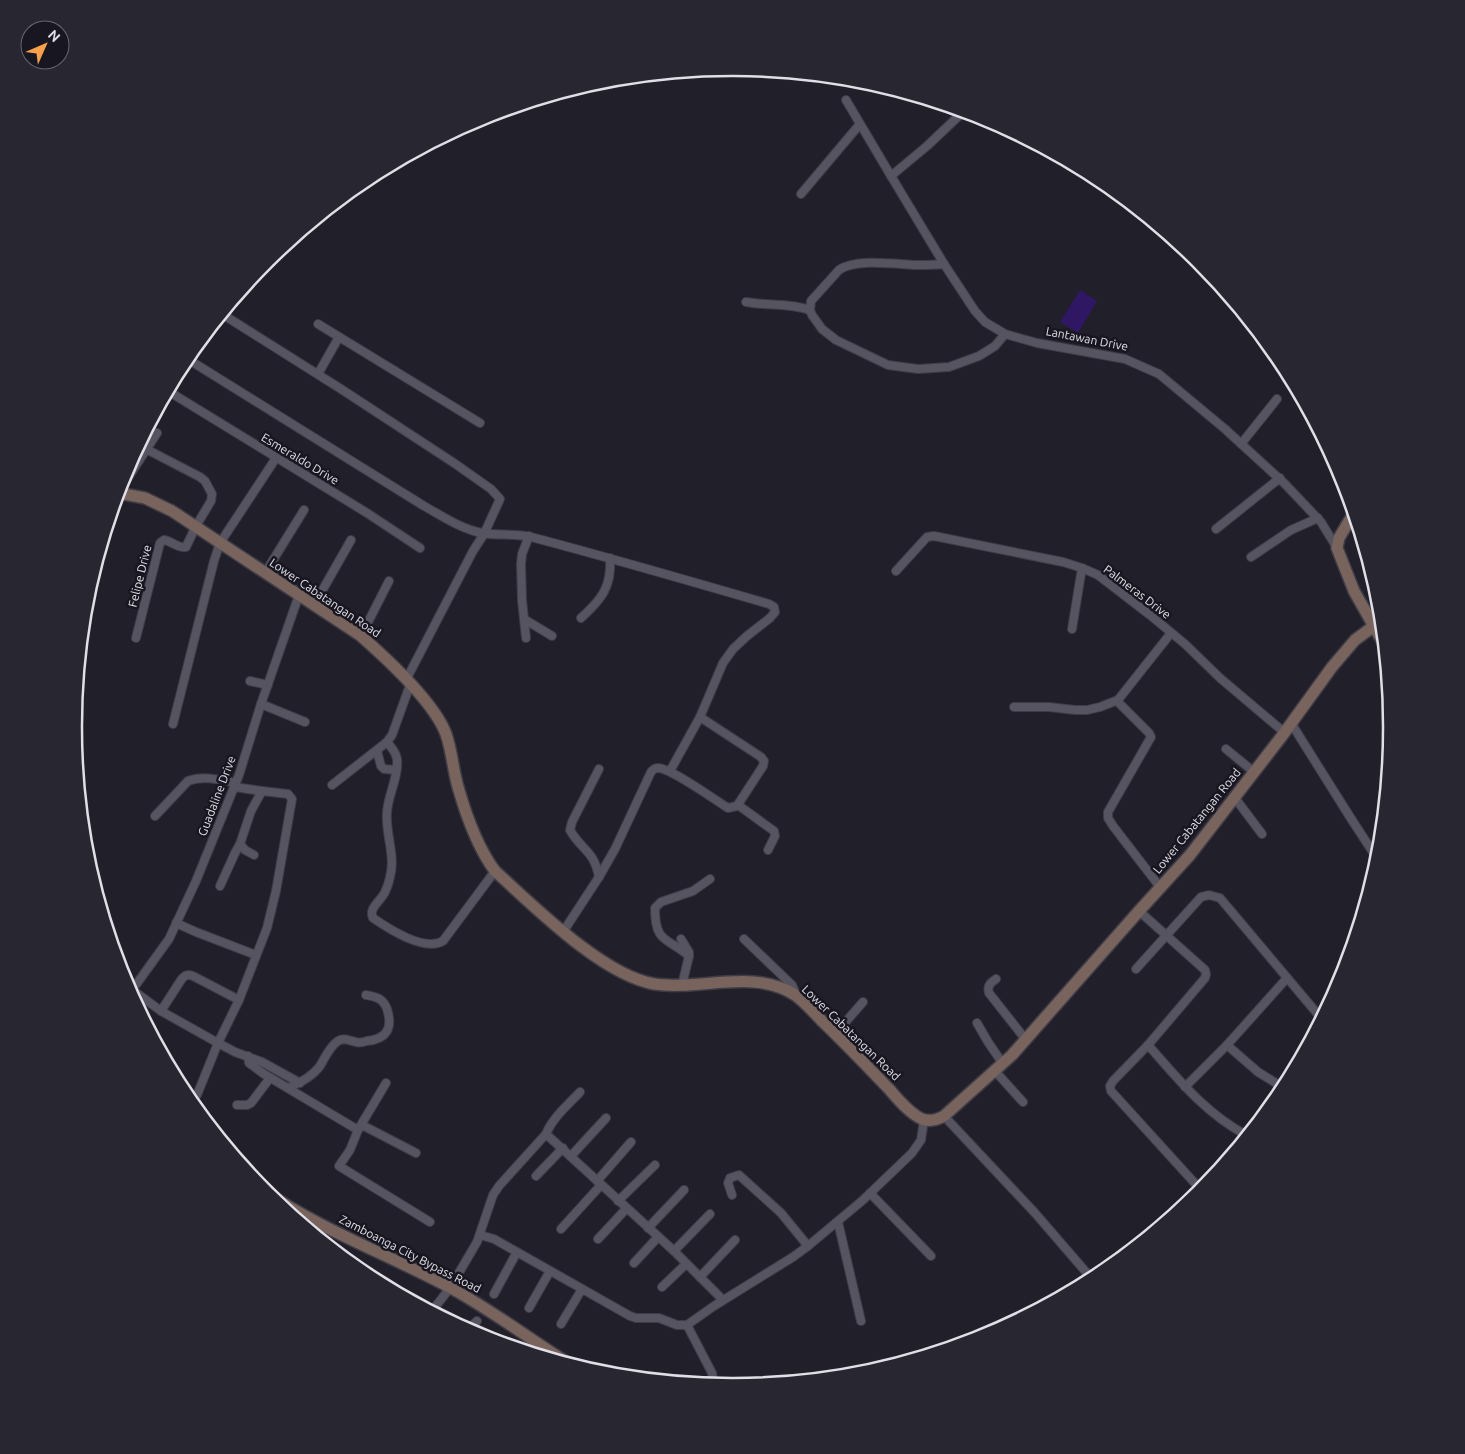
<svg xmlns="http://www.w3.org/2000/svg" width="1465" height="1454" font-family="Ubuntu,sans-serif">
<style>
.green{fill:#301763}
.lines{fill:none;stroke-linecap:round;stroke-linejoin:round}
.street-casing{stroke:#3e3c46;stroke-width:10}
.secondary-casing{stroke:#3e3c46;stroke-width:14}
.street{stroke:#565461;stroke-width:8}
.secondary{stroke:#78645c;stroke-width:11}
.labels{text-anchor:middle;stroke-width:5;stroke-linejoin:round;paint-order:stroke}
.street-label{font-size:12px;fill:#e0dfe7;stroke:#181621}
.rim{fill:none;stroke:#e0dfe7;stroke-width:2.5}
</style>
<rect width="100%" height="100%" fill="#211f2a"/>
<path class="green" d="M1080 290 1097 301 1078 333 1060 322Z"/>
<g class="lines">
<defs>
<g id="street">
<path d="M846 100 891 176"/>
<path d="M964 111 927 146 891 176 944 264 975 311 985 322 1005 334 1037 343 1125 359 1159 374 1225 429 1285 484 1321 522 1337 548"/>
<path d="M801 194 860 124"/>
<path d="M944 264C935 265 925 265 916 265 896 264 855 258 839 270L811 301 810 310 812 315 822 329 836 340 888 365 918 369 949 367 979 356 995 346 1005 334"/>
<path d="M746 302C768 306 790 303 810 310"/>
<path d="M222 314 341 389 454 463 491 489 500 499 484 534 473 551 406 680"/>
<path d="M318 324 480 423"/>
<path d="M186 358 424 506C442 516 461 529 482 533 498 536 515 533 531 537 611 558 690 581 769 604L774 607 775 612 770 618 747 636 733 649 723 663 700 717 670 771"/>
<path d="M318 374 339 337"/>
<path d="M168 391 367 513 420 548"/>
<path d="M1241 444 1277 399"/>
<path d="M118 493 157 433"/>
<path d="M1216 529 1280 478"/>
<path d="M1251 557 1291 530 1318 518"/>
<path d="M896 571 927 537 934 536 1063 562 1082 568 1098 575 1150 615 1185 644 1220 678 1285 733"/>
<path d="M265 573 304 510"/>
<path d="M314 605 351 540"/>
<path d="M581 618C601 600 612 587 610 558"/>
<path d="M524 619 552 636"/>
<path d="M1072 629 1082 568"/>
<path d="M361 636 389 581"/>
<path d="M136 638 160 543 164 540C172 541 178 549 186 547L196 526 211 501 212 494 205 481 200 477 146 449"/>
<path d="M526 638 522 600 521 564 522 554 529 536"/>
<path d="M250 681 268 685"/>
<path d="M261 704 305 722"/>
<path d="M1014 707H1049L1075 710H1087L1100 707 1118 700"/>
<path d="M1291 723 1350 817 1378 860"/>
<path d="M173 724 214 561 220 543 276 458"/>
<path d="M387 742C391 747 396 752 397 759 399 776 388 795 387 812 385 834 396 855 390 877 389 882 387 888 385 892 381 901 368 908 373 918 389 929 424 952 443 941L495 871"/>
<path d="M1226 749 1254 772"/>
<path d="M377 751 381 766 384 769 396 770"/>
<path d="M332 785 387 742 392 735 410 685"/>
<path d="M234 787 262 791 251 811 240 844 245 850 254 855"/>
<path d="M1235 798 1262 834"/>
<path d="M738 805 774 831 775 836 768 850"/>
<path d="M155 816 188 781C203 775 221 780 236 783"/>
<path d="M599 877C594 850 581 850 570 830L572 822 599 769"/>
<path d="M220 886 235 853 240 844"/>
<path d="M1160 887 1113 826 1108 818V812L1151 737 1149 733 1118 702V700L1171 633"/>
<path d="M1139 911 1205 970 1206 974 1205 978 1148 1045 1113 1081 1110 1086 1111 1091 1201 1190"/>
<path d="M176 923 196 932 256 955"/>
<path d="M563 932 599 877 615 849 651 772C653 770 654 768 658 768 671 768 715 800 728 808L737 806 763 766 764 761 761 757 700 717"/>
<path d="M681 939 689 952V956L682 985"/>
<path d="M744 939 792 985 795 992 794 995"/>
<path d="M689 956C667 937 655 944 655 908L661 902 693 891 710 879"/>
<path d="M1136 969 1201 897 1209 895 1220 898 1321 1018"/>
<path d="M996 979C990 983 987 986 989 993L1026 1040"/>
<path d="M127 986 161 1011 218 1043 235 1052 262 1062 300 1083"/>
<path d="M130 993 169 939 196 881 239 775 261 704 299 595"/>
<path d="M161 1011 181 980C185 975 187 974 193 976L239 1000"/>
<path d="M977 1023 988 1042 1003 1064"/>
<path d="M835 1034 863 1002"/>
<path d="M1148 1045C1179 1080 1205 1113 1246 1135"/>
<path d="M1227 1045 1258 1072 1284 1088"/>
<path d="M248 1056 249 1063 264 1074 358 1130"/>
<path d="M995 1071 1023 1102"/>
<path d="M386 1083 358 1130 350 1150 339 1166 430 1222"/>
<path d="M1185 1087 1227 1045 1287 978"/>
<path d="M288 1088C300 1083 312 1077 320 1066 325 1058 329 1047 338 1041 345 1037 349 1041 356 1042 359 1043 364 1042 367 1041 387 1039 393 1028 387 1009 383 998 376 997 366 995"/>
<path d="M580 1092C568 1105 553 1117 546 1134L674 1251 723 1300"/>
<path d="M197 1095 218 1043 239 1000 267 928 276 891 292 799 288 794 262 791"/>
<path d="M237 1105H247L251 1103 270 1078"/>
<path d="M944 1116 1035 1213 1092 1279"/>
<path d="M362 1125 416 1153"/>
<path d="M571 1156 606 1118"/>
<path d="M536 1176 563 1148"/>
<path d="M597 1181 631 1142"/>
<path d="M870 1193 931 1256"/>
<path d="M732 1195 728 1183 730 1178 739 1175 781 1213 808 1246"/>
<path d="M618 1201 655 1165"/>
<path d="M838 1222 861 1321"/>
<path d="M648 1228 684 1190"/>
<path d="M561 1229 601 1185"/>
<path d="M480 1235 494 1239 630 1316 636 1318H659L677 1325H687L714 1306 793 1257 808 1246 863 1200 912 1153 921 1140 924 1120"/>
<path d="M598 1239 626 1209"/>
<path d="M674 1251 710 1214"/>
<path d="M634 1263 658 1237"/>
<path d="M700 1277 735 1240"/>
<path d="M662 1287 686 1264"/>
<path d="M494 1294 517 1252"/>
<path d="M529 1308 550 1271"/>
<path d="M432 1311 450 1288 477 1242 493 1195 499 1186 546 1134"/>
<path d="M561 1324 582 1289"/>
<path d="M687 1325 712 1373 714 1385"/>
<path d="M467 1330 477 1321"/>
<path d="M502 1343 503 1341"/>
</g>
<g id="secondary">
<path d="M118 493 145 498 172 511 361 636C386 658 434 702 446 734 452 751 453 770 458 787 466 815 477 847 495 871 534 906 602 975 654 984 700 991 753 968 795 995 805 1002 814 1013 822 1021 845 1043 867 1066 889 1089 898 1099 909 1113 922 1119 930 1122 937 1120 944 1116L1012 1055 1139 911 1190 855 1282 736 1332 667 1355 640 1374 626"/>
<path d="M1354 514 1349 521 1339 538 1337 548 1354 591 1384 644"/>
<path d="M263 1190C321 1230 387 1254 449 1287 490 1309 528 1338 568 1363"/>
</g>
</defs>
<use href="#street" class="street-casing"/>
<use href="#secondary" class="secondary-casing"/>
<use href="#street" class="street"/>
<use href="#secondary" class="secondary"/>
</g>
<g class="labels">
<g class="street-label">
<text transform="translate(1087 339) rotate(11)" y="4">Lantawan Drive</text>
<text transform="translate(300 459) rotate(31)" y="4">Esmeraldo Drive</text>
<text transform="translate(140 576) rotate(-76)" y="4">Felipe Drive</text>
<text transform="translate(1137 592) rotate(37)" y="4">Palmeras Drive</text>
<text transform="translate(325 598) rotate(34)" y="4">Lower Cabatangan Road</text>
<text transform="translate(217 796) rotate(-69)" y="4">Guadaline Drive</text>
<text transform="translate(1197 821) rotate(-51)" y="4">Lower Cabatangan Road</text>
<text transform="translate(851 1033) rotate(44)" y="4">Lower Cabatangan Road</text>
<text transform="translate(410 1254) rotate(27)" y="4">Zamboanga City Bypass Road</text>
</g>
</g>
<path d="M0 0H1465V1454H0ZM732 76H733A650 650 0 0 1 1383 726V728A650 650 0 0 1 733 1378H732A650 650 0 0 1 82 728V726A650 650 0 0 1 732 76Z" fill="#282631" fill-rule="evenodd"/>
<path class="rim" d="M732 76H733A650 650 0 0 1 1383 726V728A650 650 0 0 1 733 1378H732A650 650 0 0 1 82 728V726A650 650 0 0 1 732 76Z"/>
<g transform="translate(45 45) rotate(45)"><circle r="24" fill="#181621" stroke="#686670"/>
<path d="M0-4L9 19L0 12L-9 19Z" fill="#f8a04b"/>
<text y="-8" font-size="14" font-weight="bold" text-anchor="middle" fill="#e0dfe7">N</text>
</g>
</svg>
